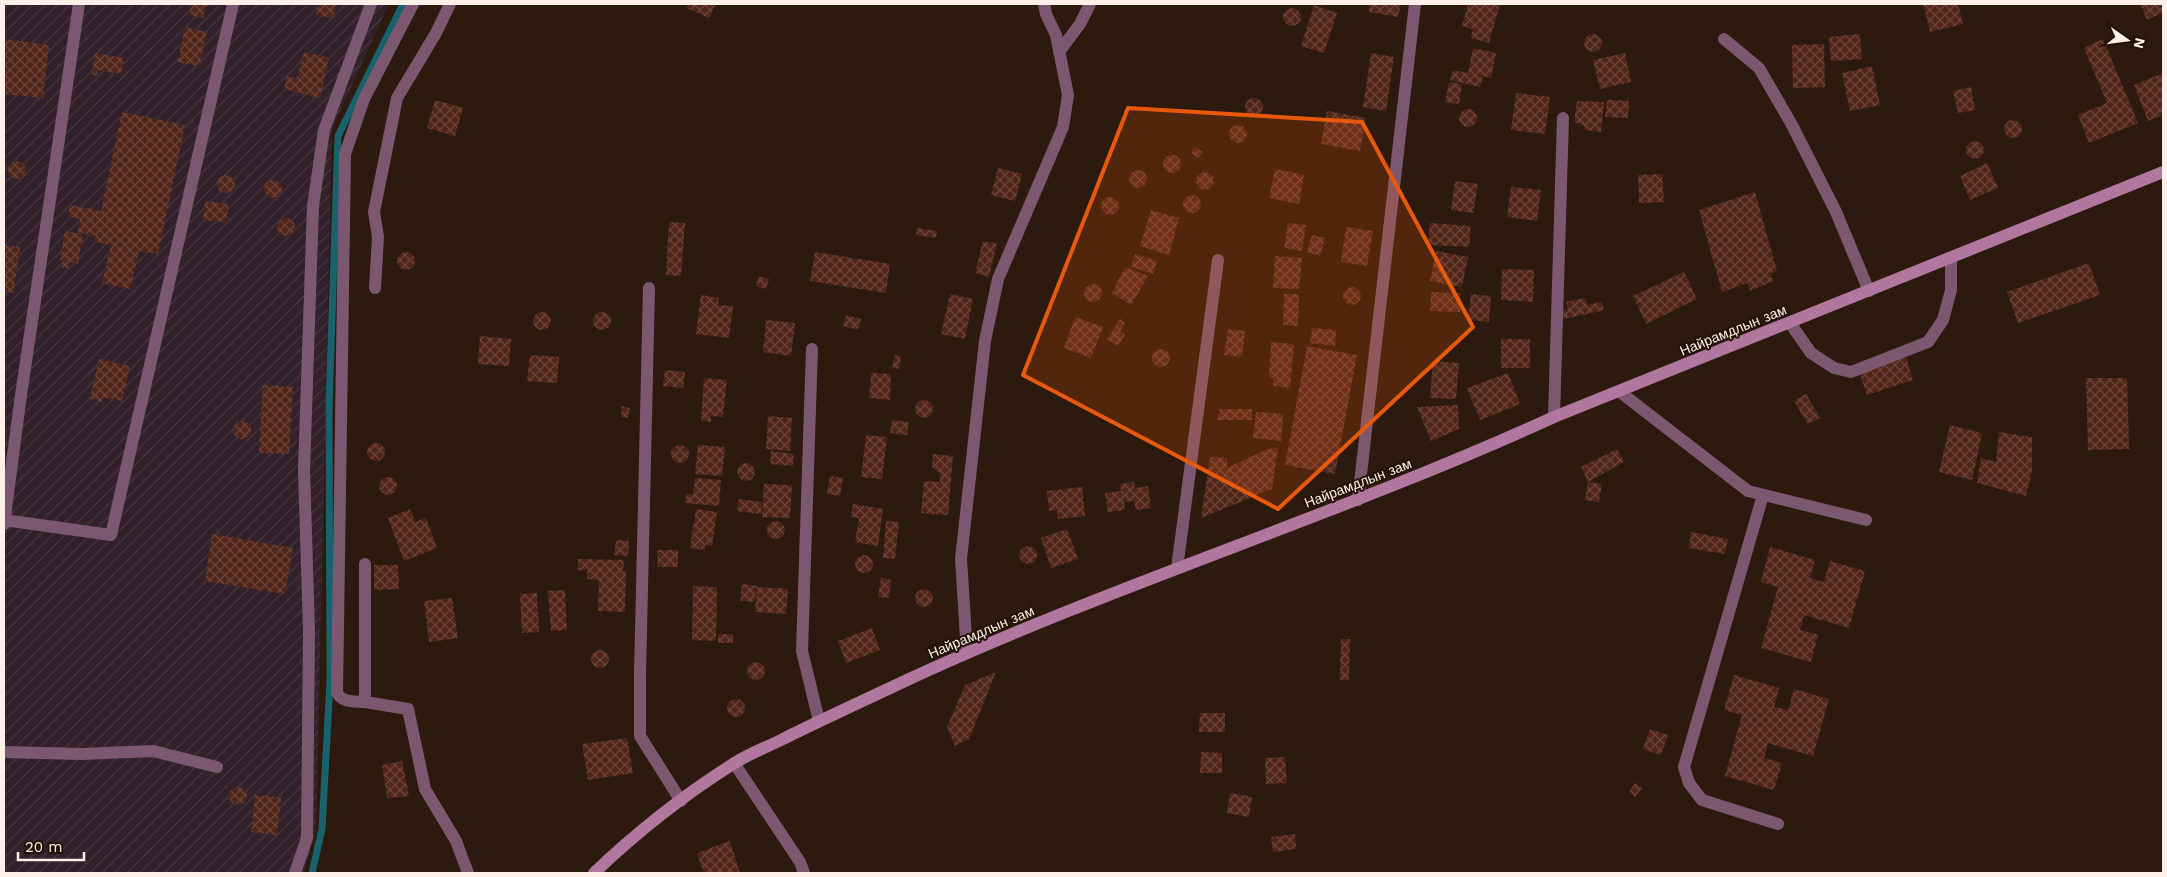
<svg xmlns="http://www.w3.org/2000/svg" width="2167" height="877" font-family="'Work Sans',sans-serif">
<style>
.industrial{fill:url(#industrial-furrows)}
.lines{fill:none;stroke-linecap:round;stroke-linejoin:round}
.stream{stroke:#18626d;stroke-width:7}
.building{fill:url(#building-cross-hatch)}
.lane{stroke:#7c5870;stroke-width:12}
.street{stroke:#7c5870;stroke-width:12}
.secondary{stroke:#b1779e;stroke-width:12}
.marked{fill:#e8590c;fill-opacity:0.2;stroke:#e8590c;stroke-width:4;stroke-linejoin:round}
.labels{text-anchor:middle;stroke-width:4;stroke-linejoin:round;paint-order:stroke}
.street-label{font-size:14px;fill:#fff1e9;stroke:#231105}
</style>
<defs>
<pattern id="industrial-furrows" width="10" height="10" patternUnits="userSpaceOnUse" patternTransform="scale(1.25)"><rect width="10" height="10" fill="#32212a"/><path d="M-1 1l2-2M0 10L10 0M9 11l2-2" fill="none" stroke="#46373f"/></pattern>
<pattern id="building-cross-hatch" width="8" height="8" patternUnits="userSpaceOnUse" patternTransform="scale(1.25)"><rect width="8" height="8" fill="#522519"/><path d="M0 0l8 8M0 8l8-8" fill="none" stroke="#6c453a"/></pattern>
</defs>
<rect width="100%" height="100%" fill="#2d1a0e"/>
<path class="industrial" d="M4 4H389L332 129 316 830 304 873H4Z"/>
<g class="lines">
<path class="stream" d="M312 873 322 829 330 682 329 407 338 136 403 4"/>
</g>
<g class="building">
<path d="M192 4H207L203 18 189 15Z"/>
<path d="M318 4H336L333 18 316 15Z"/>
<path d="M689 4H716L709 18 687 8Z"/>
<path d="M1370 4H1401L1398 17 1369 12Z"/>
<path d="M1468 4H1500L1489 43 1471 38 1473 29 1462 26Z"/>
<path d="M1923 4H1958L1963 24 1930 32Z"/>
<path d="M2140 4H2163V12L2147 20Z"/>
<path d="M1314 5 1337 13 1324 53 1301 46Z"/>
<circle cx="1292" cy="17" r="9"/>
<path d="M185 27 207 32 199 66 178 62Z"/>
<circle cx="1593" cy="43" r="9"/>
<path d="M1860 34 1862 59 1831 61 1829 37Z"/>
<path d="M4 39 49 45 43 98 4 94Z"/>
<path d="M2103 39 2138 123 2089 143 2078 115 2107 103 2084 48Z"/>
<path d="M1824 44 1825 87 1793 88 1792 45Z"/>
<path d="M1473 48 1496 53 1491 78 1478 75 1483 77 1480 87 1450 80 1453 70 1468 73Z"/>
<path d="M304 52 329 58 320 98 284 89 287 76 297 79Z"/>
<path d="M95 53 124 58 121 74 98 70 97 76 92 74Z"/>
<path d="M1371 53 1394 57 1386 111 1363 107Z"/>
<path d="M1625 53 1631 82 1600 89 1593 60Z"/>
<path d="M1872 66 1880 105 1850 111 1842 73Z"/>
<path d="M2163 73V115L2148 121 2134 85Z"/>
<path d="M1449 82 1462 84 1459 104 1445 102Z"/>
<path d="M1971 87 1975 110 1958 113 1953 91Z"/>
<path d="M1516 93 1550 97 1545 134 1511 130Z"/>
<circle cx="1254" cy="107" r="9"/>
<path d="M435 100 463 108 455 136 427 128Z"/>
<path d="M1607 100 1629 101 1628 118 1605 117Z"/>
<path d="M1577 101 1604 102 1601 132 1585 130 1584 126 1574 122Z"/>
<circle cx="1468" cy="118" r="9"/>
<path d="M1327 111 1366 118 1360 151 1321 144Z"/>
<path d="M122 112 185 125 158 254 139 251 130 289 102 283 111 245 95 242 96 236 78 232 80 219 68 217 70 205 101 211Z"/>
<circle cx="2013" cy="129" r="9"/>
<circle cx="1238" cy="134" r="9"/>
<circle cx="1975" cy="150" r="9"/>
<path d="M1195 147 1203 152 1199 158 1191 153Z"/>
<circle cx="1172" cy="164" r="9"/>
<circle cx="17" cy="170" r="9"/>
<path d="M1987 163 1998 188 1970 200 1960 176Z"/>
<path d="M998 168 1022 174 1015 201 991 195Z"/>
<path d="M1275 169 1304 175 1299 204 1269 198Z"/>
<circle cx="1138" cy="179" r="9"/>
<circle cx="1205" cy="181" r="9"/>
<path d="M1662 174 1664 202 1639 203 1638 175Z"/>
<circle cx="226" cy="184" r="9"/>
<circle cx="273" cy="189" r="9"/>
<path d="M1455 181 1478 184 1473 213 1451 210Z"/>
<path d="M1511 187 1541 190 1537 221 1507 217Z"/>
<path d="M1755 192 1777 271 1771 273 1773 281 1750 291 1747 283 1722 292 1699 210Z"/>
<circle cx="1192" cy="204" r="9"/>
<circle cx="1110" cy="206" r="9"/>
<path d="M205 201 229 204 226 222 203 220Z"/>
<path d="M1151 210 1179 218 1169 255 1140 246Z"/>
<circle cx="286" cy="227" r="9"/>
<path d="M669 222 685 223 681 276 666 275Z"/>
<path d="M1288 223 1306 225 1302 251 1284 248Z"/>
<path d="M1430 223 1471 226 1469 247 1428 245Z"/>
<path d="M1346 227 1373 231 1367 266 1341 262Z"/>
<path d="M917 228 937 231 936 238 916 235Z"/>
<path d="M65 231 83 234 78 264 70 262 69 269 61 267 63 260H60Z"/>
<path d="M1312 235 1325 238 1320 256 1307 252Z"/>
<path d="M983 241 997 244 989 277 975 273Z"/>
<path d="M4 245 20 247 13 293 4 292Z"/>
<path d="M1436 251 1468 257 1462 287 1430 281Z"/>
<circle cx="406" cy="261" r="9"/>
<path d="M815 252 890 264 886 293 810 281Z"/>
<path d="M1135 254 1157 261 1153 274 1131 267Z"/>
<path d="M1275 256 1302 258 1299 289 1273 288Z"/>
<path d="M2089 263 2100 295 2018 323 2007 292Z"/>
<path d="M1125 267 1148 276 1131 305 1112 293Z"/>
<path d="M1502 269 1534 270 1533 302 1501 300Z"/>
<path d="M1684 272 1697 299 1646 324 1633 296Z"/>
<path d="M759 276 769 279 766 289 756 286Z"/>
<circle cx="1093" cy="293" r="9"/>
<circle cx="1352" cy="296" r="9"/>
<path d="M1431 292 1461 293 1460 312 1430 311Z"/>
<path d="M950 294 973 299 965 339 941 334Z"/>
<path d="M1284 294H1299L1298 326 1283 325Z"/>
<path d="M1471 294 1491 296 1489 322 1468 320Z"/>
<path d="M701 295 719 298 718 305 733 306 729 338 696 334Z"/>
<path d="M1585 298 1587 305 1602 302 1604 310 1564 319 1562 310 1568 309 1566 302Z"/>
<circle cx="602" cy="321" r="9"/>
<circle cx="542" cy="321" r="9"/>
<path d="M846 315 861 319 858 330 843 326Z"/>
<path d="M1075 317 1103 327 1091 358 1064 348Z"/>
<path d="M1120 319 1125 323 1120 331 1125 335 1118 346 1107 339Z"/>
<path d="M766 320 795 323 791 356 763 352Z"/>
<path d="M1312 328 1336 330 1335 346 1310 343Z"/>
<path d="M1228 329 1245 331 1242 357 1224 355Z"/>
<path d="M480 336 511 339 509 366 478 364Z"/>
<rect x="1501" y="339" width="29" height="29"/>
<path d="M1271 342 1294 344 1290 388 1273 386V378H1269Z"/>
<path d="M1307 346 1357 355 1335 474 1285 465Z"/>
<circle cx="1161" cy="358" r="9"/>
<path d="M530 355 559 357 557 383 527 381Z"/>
<path d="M895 355 901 356 899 369 892 367Z"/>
<path d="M1906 357 1913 380 1867 395 1859 372Z"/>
<path d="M99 359 130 366 122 401 103 397 102 402 90 399Z"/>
<path d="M1433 361 1459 363 1456 399 1430 398Z"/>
<path d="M665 370 685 372 683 388 663 386Z"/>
<path d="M871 373 891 374 890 400 869 398Z"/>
<path d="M1508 373 1520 404 1480 420 1467 388Z"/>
<path d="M704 378 727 380 723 417 711 416V422L701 421Z"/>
<path d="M2086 378H2127L2129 449 2088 450Z"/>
<path d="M263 385 293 387 289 454 259 453Z"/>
<path d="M1806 394 1820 418 1808 424 1794 401Z"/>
<circle cx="924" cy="409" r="9"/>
<path d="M1458 405 1459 429 1431 441 1417 407Z"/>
<path d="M622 406 630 408 628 418 621 416Z"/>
<path d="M1220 409H1252V420H1217Z"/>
<path d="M1256 412 1283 414 1281 441 1253 438Z"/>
<path d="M768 416 792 418 790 451 766 449Z"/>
<path d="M892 420 909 422 907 435 890 433Z"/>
<circle cx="242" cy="430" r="9"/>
<path d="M1950 425 1982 433 1972 480 1939 472Z"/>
<path d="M1999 432 2032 437V470L2026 496 1977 483 1981 458 1996 462Z"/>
<path d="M866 435 887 437 882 479 861 477Z"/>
<circle cx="376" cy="452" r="9"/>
<circle cx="680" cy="454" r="9"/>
<path d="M698 445 725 447 722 476 695 474Z"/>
<path d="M1278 448 1272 489 1201 518 1210 457 1227 458V468L1268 449Z"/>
<path d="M1617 449 1624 462 1588 482 1602 484 1599 502 1585 500 1588 482 1581 467Z"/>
<path d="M771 451 794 454 793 466 770 464Z"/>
<path d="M933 454 953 456 948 515 921 513 924 481 940 482V473L932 467Z"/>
<circle cx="746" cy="472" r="9"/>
<path d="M830 476 843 478 840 496 827 494Z"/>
<circle cx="388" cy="486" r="9"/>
<path d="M695 478 721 480 719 506 685 503 686 494 693 495Z"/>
<path d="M1134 482 1135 488 1148 486 1151 508 1136 510 1134 501 1124 502 1125 510 1108 512 1105 493 1121 491 1120 484Z"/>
<path d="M764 484 792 485 790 518 762 517Z"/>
<path d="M1082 487 1085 516 1058 519 1057 510 1049 511 1047 491Z"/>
<path d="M739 499 762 502 761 514 737 511Z"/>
<path d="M853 504 883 509 878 546 855 542 859 518 851 517Z"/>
<path d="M410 509 415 522 426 518 437 548 404 561 388 518Z"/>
<path d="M696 509 717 512 712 546 705 545V550L690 548Z"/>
<circle cx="776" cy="530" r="9"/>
<path d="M886 521 899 522 895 559 883 558Z"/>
<path d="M1067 529 1078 559 1051 568 1041 538Z"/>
<path d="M1691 532 1728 539 1725 554 1689 548Z"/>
<path d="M212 534 293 548 285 594 205 581Z"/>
<path d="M616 540 629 541 628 556 614 555Z"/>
<circle cx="1028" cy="555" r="9"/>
<path d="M1770 547 1815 560 1810 578 1824 582 1830 561 1865 571 1849 628 1804 615 1800 630 1818 635 1811 662 1761 648 1778 587 1761 582Z"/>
<path d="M658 550H678V567H657Z"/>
<circle cx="864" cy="564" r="9"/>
<path d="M578 559 624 560 623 571H626L625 612 598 611 599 580 587 579V570H578Z"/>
<path d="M374 565H398L399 589 374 590Z"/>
<path d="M881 578 891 580 889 598 878 597Z"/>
<path d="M742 584 757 586 754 602 740 601Z"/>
<path d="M693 586 717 587 716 641 692 640Z"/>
<path d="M757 587 788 589 786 614 755 612Z"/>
<circle cx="924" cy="598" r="9"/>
<path d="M565 590 567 630 551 631 548 591Z"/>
<path d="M537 593 539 632 522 633 520 594Z"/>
<path d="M452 598 458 638 429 642 424 601Z"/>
<path d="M872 628 880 650 846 663 838 641Z"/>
<rect x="718" y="634" width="15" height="9"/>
<path d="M1341 639H1350L1349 680H1340Z"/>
<circle cx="600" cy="659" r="9"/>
<circle cx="756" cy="671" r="9"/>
<path d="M996 672 969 739 955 746 947 727 965 685Z"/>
<path d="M1734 675 1779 688 1774 707 1788 710 1794 689 1829 699 1813 756 1768 743 1764 758 1782 763 1774 790 1725 776 1742 715 1724 710Z"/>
<circle cx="736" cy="708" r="9"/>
<path d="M1200 713H1225V732H1199Z"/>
<path d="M1650 729 1668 735 1661 755 1643 749Z"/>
<path d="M627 738 633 773 588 780 582 744Z"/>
<path d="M1201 752 1222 753V773H1200Z"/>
<path d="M1285 757 1287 783 1266 784 1265 758Z"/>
<path d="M402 761 409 796 387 798 382 765Z"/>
<path d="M1635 783 1642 788 1635 797 1629 792Z"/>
<circle cx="238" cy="796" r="9"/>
<path d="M1230 793 1252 797 1249 817 1227 813Z"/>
<path d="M255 795 281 797 277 835 251 832Z"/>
<path d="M1295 834 1296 849 1273 852 1271 837Z"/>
<path d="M730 841 740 873H704L697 853Z"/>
</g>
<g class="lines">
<g class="lane">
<path d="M1724 39 1759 68 1792 125 1836 212 1869 291"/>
<path d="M1059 52 1080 24 1090 4"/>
<path d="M1790 323 1811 353 1834 368 1851 372 1928 342 1943 320 1951 290V258"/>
<path d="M734 763 800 862 804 873"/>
</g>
<g class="street">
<path d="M375 288 378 237 374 212 397 98 436 33 450 4"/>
<path d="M649 288 640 674V736L681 801"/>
<path d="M812 349 802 651 819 721"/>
<path d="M1620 392 1748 491 1866 520"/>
<path d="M1554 417 1563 118"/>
<path d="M1763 495 1684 767 1689 783 1702 800 1778 824"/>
<path d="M1358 500 1415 4"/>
<path d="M4 520 111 535 233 4"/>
<path d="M4 524 20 402 79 4"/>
<path d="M365 564V702L408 709 425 789 456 841 468 873"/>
<path d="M1177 568 1218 260"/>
<path d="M967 653 961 559 985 341 998 279 1063 127 1068 95 1056 35 1046 14 1044 4"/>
<path d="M365 702C353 701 343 703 337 693L345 154 364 99 413 4"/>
<path d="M4 752 82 754 153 751 217 767"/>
<path d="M295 873 307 838 309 630 304 470 313 206 324 130 371 4"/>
</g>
<path class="secondary" d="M594 873C636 833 684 795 733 764 748 754 765 748 781 740 823 719 865 700 907 680 1119 582 1342 514 1554 417L2163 172"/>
</g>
<path class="marked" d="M1128 108 1362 122 1473 327 1278 509 1023 375Z"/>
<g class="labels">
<g class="street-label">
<text transform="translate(1733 330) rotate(-22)" y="5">Найрамдлын зам</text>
<text transform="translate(1358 483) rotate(-21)" y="5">Найрамдлын зам</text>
<text transform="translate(981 632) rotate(-23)" y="5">Найрамдлын зам</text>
</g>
</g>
<rect width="2167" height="877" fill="none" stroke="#fff1e9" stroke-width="10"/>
<g transform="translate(2127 40) rotate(104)" stroke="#231105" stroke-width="4" paint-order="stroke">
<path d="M0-4L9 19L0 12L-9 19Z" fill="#fff1e9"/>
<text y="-8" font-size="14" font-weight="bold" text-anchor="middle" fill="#fff1e9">N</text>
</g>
<path d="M18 852v8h66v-8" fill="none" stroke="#fff1e9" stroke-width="2.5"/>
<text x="25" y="852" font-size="15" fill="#fff1e9" stroke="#231105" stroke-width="4" paint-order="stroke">20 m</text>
</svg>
